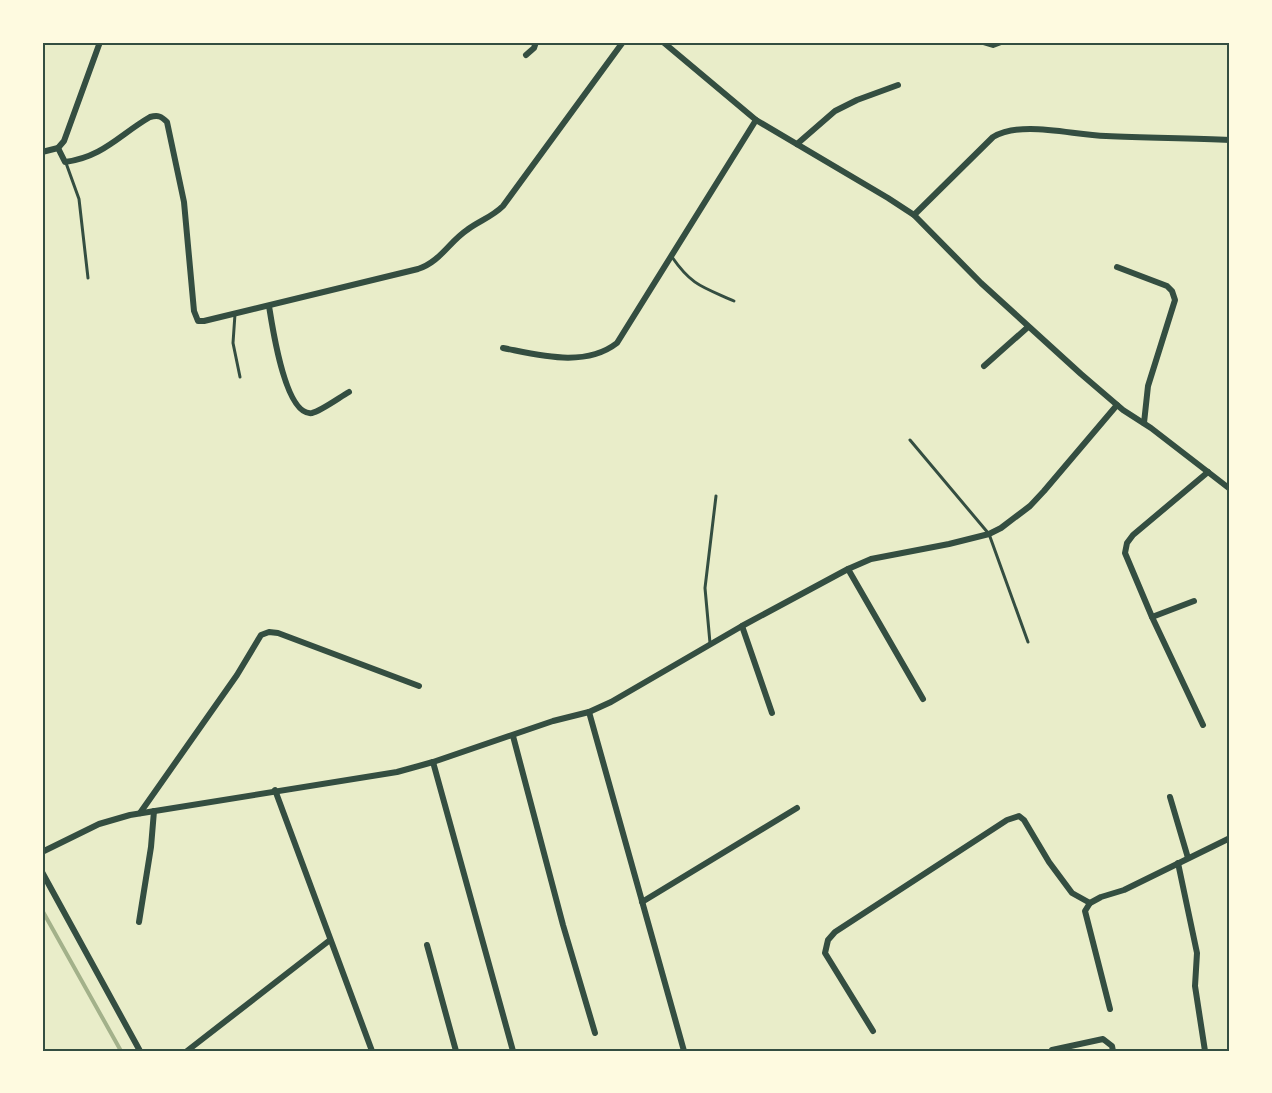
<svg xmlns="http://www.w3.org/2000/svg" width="1272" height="1093" font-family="Signika,sans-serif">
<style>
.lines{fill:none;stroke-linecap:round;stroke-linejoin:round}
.stream{stroke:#a3b18a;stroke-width:4}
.service{stroke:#344e41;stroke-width:3}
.minor{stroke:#344e41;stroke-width:6}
.neatline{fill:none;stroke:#344e41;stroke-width:2}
</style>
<rect width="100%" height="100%" fill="#e9edc9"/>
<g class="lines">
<path class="stream" d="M42 910 121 1051"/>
<g class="service">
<path d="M66 163 79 199 88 278"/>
<path d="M672 257C692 286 703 287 734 301"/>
<path d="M235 314 233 343 240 377"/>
<path d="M910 440 989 534 1028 642"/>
<path d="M710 643 705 588 716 496"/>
</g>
<g class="minor">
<path d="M663 42 756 120 888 198 914 215 981 283 1081 374 1123 410 1151 428 1230 489"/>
<path d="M983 42 993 45 1001 42"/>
<path d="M526 55 534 48 536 42"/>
<path d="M797 144 835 111 857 100 898 85"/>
<path d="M58 148 65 162C103 157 119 135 150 117 158 115 161 116 167 122L184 202 194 311 198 321H204L418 269C440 262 449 242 467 230 479 221 492 217 503 206L623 42"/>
<path d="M42 152 58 148 64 141 100 42"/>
<path d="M914 215 993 137C1023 120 1071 135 1106 136 1147 138 1189 138 1230 140"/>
<path d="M1117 267 1167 286 1172 291 1175 300 1148 386 1144 423"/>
<path d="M269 306C272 324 285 417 312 413 321 411 340 397 349 392"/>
<path d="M503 348C539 355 585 368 617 343L756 120"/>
<path d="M984 366 1028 327"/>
<path d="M848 569 923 699"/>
<path d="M1152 617 1194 601"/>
<path d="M742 626 772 713"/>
<path d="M589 712 684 1051"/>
<path d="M1203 725 1152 617 1125 553 1127 543 1133 535 1208 472"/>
<path d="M513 736 563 925 595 1033"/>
<path d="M433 762 513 1051"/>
<path d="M275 790 372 1051"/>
<path d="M1170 797 1188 858"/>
<path d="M140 813 237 675 261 635 269 632 278 633 419 686"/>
<path d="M42 852 99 824 130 815 397 772 433 762 553 721 589 712 611 702 742 626 848 569 871 559 949 544 989 534 1001 528 1030 506 1044 491 1117 405"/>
<path d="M1178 863 1197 953 1195 986 1205 1051"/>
<path d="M42 872 140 1051"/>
<path d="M642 902 797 808"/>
<path d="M139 922 151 847 154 811"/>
<path d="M427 945 456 1051"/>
<path d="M1110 1009 1085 911 1090 903 1101 897 1124 890 1230 838"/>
<path d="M873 1031 825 953 828 940 835 932 1007 820 1019 816 1024 820 1049 862 1072 893 1090 903"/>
<path d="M1052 1050 1103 1039 1112 1046 1113 1051"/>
<path d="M187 1051 330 940"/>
</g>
</g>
<rect width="1272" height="1093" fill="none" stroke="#fefae0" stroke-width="87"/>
<rect x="44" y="44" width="1184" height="1006" class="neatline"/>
</svg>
